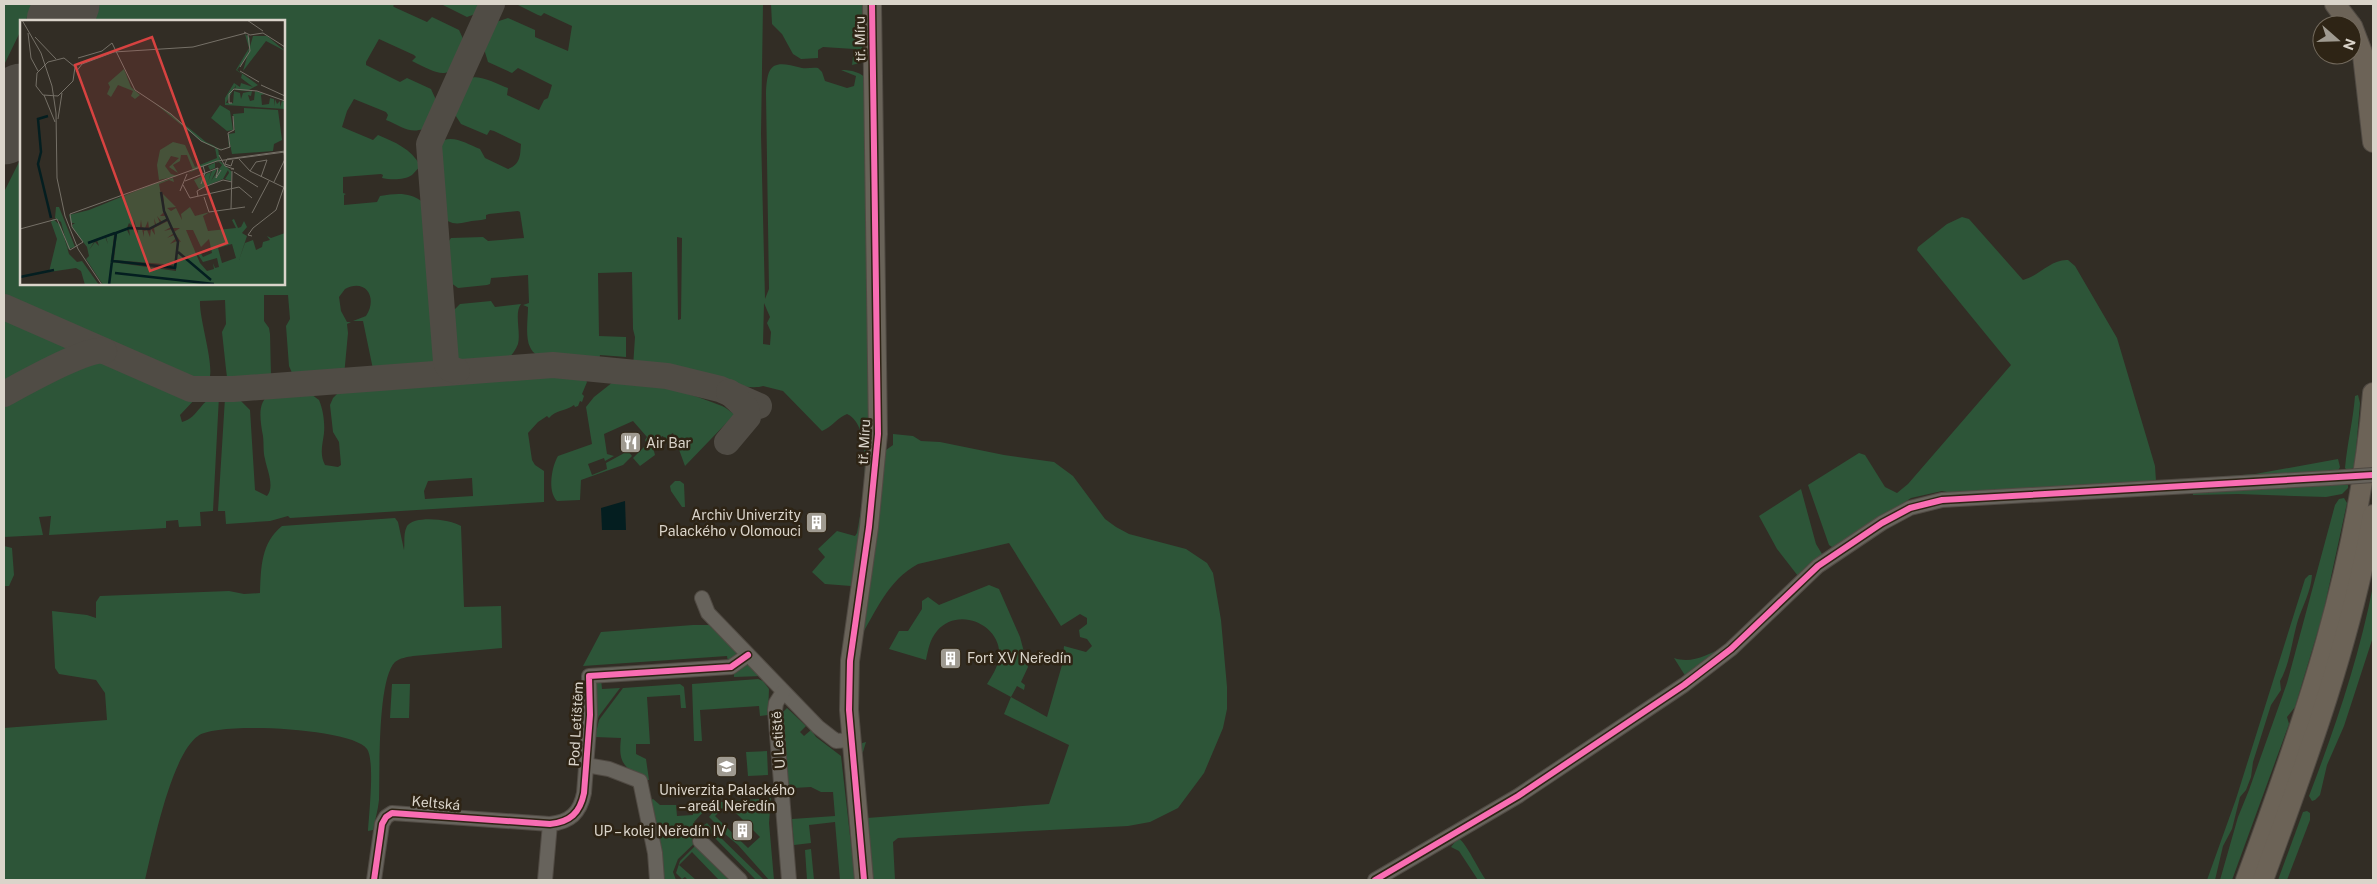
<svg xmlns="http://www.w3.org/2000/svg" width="2377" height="884" font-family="'Public Sans',sans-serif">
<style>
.green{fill:#2d5538;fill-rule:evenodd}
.water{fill:#041e20}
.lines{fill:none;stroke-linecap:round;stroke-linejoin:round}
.stream{stroke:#041e20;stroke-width:3}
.taxiway{stroke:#504c45;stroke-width:26}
.runway{stroke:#504c45;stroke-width:65}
.minor-casing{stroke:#504a43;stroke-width:16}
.major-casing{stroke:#504a43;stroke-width:20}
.highway-casing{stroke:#504a43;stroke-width:22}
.minor{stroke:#67635c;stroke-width:14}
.major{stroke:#696359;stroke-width:18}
.highway{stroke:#6c6357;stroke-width:20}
.minor-bridge-casing{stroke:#504a43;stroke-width:16;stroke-linecap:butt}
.minor-bridge{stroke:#67635c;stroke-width:14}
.cycleway-casing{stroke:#2e2415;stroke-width:9}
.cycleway{stroke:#f96db3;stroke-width:6}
.labels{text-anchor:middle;stroke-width:5;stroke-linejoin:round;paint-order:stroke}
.street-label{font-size:14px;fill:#dad4ca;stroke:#2e2415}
.poi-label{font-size:14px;fill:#dad4ca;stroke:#2e2415;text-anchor:start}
.inset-river{fill:none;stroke:#041e20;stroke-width:2.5}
.inset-road{fill:none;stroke:#757067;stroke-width:1}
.view{fill:#d74240;fill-opacity:0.15;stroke:#d74240;stroke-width:2.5}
.inset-edge{fill:none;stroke:#dad4ca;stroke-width:2.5}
</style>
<rect width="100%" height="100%" fill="#322d25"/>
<g class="green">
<path d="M4 4H34L25 21H21V30L4 65Z"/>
<path d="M98 4H395L393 6 394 7 427 22 432 17 459 30 465 43H467L464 45C452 83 442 76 412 61L416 57 414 55 379 39 366 62V65L400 82 407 78 431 89 437 102 423 129C409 134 399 125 386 120L388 115 386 112 354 99 347 111 342 127 373 140 378 135C395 142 411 149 420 165H425C419 166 417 170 412 175 405 180 391 180 382 178L383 175 381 174 343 177V193L346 194 344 195V205L377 202 380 196C398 193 409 192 423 202L438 353 435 369 374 374 363 321H353L366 316C378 298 366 278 345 289L339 297 341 311 347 322H351L347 324 348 333 344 376 295 380 289 366 286 326 290 319 288 295H264V321L269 328 270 334 271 376 266 382 233 384 227 377 226 369 222 332 226 324 225 300 200 301C199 319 215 366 209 380 208 382 206 384 205 386L191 385 4 301V192L21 158V284H284V21H89Z"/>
<path d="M441 4H484L478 13 467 17Z"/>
<path d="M516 4H763L761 134 765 299 769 289 766 94C767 63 773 60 802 68 807 69 813 67 818 68L822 72 825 81 847 88 854 86 856 76 841 70C851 70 862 72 868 81L874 432H870L866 488 851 586 825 584 812 572 825 557 818 549 837 531 855 536 857 533C862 507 876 427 847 414 837 418 832 427 822 431L783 391 763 386C746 392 686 373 664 369 654 368 644 368 633 367L635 337 633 329 632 272 598 273 599 336 626 337V357L600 355 599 361H611L619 363 618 365C599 357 541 372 530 347 525 337 528 318 528 307L523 305 529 303 528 275 491 278 490 284 487 285 458 288 447 280 444 248 451 238 483 237 488 241 524 238 520 212 518 211 489 214 486 215V219C480 221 473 220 467 222 428 232 444 185 433 165H435L436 145C450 132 465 143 480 149L485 158 508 169C521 164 520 155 521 144L494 131 490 130 487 135 461 124 452 110C469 74 466 70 505 87L508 88 507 95 539 110 544 100 548 98 552 85 518 68 512 73 488 62 484 49 480 46H482L493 23 508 18 535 30V37L568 51 572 26 544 13 541 16 538 15ZM677 237 682 238 681 319 678 320ZM764 303 770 317 767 323 771 332 770 345 763 344Z"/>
<path d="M771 4H868L866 58 860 63 852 65 854 49 823 47 818 50V58L801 59 793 54 782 34 772 24Z"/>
<path d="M1962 217 1969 219 2023 280C2039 276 2051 259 2068 260L2075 266 2117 338 2155 466 2156 481 1957 494 1942 491 1911 498 1835 549 1829 545 1808 485 1859 453 1865 455 1885 487 1897 493 1908 484 2011 365 1917 250 1918 247 1947 224Z"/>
<path d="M491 301 495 307 521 304C514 313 521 332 518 344 515 352 509 358 504 364L464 367 454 352 450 314 460 304Z"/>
<path d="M4 312 197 397 180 415 182 422C199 418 201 397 219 396L213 511 200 512 201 526 179 527 178 520 166 521V528L49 535 51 516 39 517 43 535 4 537Z"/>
<path d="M540 371C553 371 581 369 587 382L582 394 584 396 582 402 580 401 578 406 575 407 574 405C566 411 555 410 549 418L547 416 538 422 528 433 532 460 535 465 544 471V502L290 518 288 516 270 521 226 524 225 511H218L225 398 230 395 238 398 250 410 255 490 267 496C275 486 267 470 265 459 263 452 264 444 263 436 255 396 265 390 304 389L319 400C323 409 325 423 324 433 323 443 319 454 325 465L338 467 341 465 339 442 333 432 330 405 333 398 344 387ZM472 478 473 496 425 499 424 491 428 481Z"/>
<path d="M613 382C648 380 689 393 722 406 727 408 730 412 735 414L685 466 673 433 671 434 676 447 670 449 663 436 651 440 655 455 640 466 633 458 647 444 645 440 647 437 633 421 604 434 607 454 614 456 605 461 604 458 588 464 592 475 607 469 606 463 628 451 632 456 623 465 581 480 580 500 557 501C547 491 552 466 558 456L592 444 586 407 594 397Z"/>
<path d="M2358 395 2360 403 2355 462 2354 468 2347 470 2345 468C2347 444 2353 421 2355 396Z"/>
<path d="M893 434 913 436 921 441 940 442 1004 455 1054 462 1073 476 1105 519 1116 527 1129 534 1186 549 1207 563 1213 573 1221 620 1227 687V709L1223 728 1204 773 1178 808 1150 822 1128 826 898 838 893 842 895 880H870L859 744 866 742 863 752 860 754 867 818 1049 804 1069 745 1004 714 1011 697 987 684C992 676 997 668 999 659 1004 626 959 605 937 631 930 639 928 650 926 660L889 649 899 631H908L922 609V601L928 597 939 605 989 585 999 589 1020 637 1028 667 1021 682 1025 685 1024 690 1017 686 1011 697 1047 717 1062 665 1064 646 1086 652 1092 646 1087 639 1080 637 1079 630 1087 624V618L1080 614 1061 626 1009 543 918 564C888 580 876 611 859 640L886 450 893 445Z"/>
<path d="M2338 459 2340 467 2338 471 2203 478 2255 474Z"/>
<path d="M675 481H680L684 484 685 507H682L671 491 670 486Z"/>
<path d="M2308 485H2348V488L2342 494 2326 497 2238 494 2193 495V492Z"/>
<path d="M1801 489 1816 544 1822 554 1821 558 1798 576 1777 549 1759 516Z"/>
<path d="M2344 498 2347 503 2323 614 2295 707 2287 717 2289 724 2232 880H2220L2238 817 2249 790 2287 683 2335 505 2339 499Z"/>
<path d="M395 518 398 522 404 550C405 542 403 534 407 526 414 515 451 519 461 526L464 607 501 606 502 648 413 656C407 657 400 658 395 662 377 680 380 773 379 800 378 810 375 820 373 830L368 831C369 815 375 760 367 749 353 728 217 721 198 736 171 755 153 847 145 880H4V728L107 720 105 693 96 680 59 674 55 668 52 611 87 615 96 618V602L100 596 229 591 244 594 260 593C261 567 261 543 282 526Z"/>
<path d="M4 546 12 548 14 575 9 586H4Z"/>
<path d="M2309 575H2312C2311 591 2303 605 2298 620 2292 640 2290 664 2280 681L2281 690 2271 705 2253 762 2251 777 2246 790 2240 797 2232 829 2223 846 2215 880H2207L2236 799 2305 579Z"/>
<path d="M2373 586V637L2344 726 2327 765 2320 795 2315 800 2312 801 2309 796C2335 728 2359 658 2373 586Z"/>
<path d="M693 625H714L738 655 728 662 727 656 583 666 601 632Z"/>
<path d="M1724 647 1725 649 1661 696 1493 807 1366 880 1488 808 1686 677 1674 658C1692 664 1707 655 1724 647Z"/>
<path d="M748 664 762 676 734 677V671Z"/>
<path d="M601 679 602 689 620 688 599 716 595 726V684Z"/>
<path d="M758 679 763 681 769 689 768 715 760 716 759 706 700 710 702 741H694L692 684Z"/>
<path d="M392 684H410L409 718H390Z"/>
<path d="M680 684 684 687 686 708H681L680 695 647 697 650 744H636V754L646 759 649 780H644C624 766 618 764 621 738L595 737 599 720 623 688Z"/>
<path d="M787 708 806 726 800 732 804 736 811 730 816 737 841 756 855 880H840L835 822 809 825 811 843 794 845 792 819 835 816 833 792H821L811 787 793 788 785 786 781 714Z"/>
<path d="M767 751 768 775 748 776 746 752Z"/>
<path d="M771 798 769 823 774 880H769L738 845 725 834V831L717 825 709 817 721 802ZM727 804 760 837 748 848 715 816Z"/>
<path d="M653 799 660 805H676L677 816 693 815 692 804 705 803 704 811 694 822 700 828 707 823 714 831 706 839 702 836 678 859 673 872 676 880H661L649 800Z"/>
<path d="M2307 811 2310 813V820L2287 880H2278L2303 812Z"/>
<path d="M716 833 764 880H756L713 836Z"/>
<path d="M1458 838C1466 842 1479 871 1486 880H1478L1459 851 1451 847Z"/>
<path d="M696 845 731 880H719L692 852 679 865 696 880H688L685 877 682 879 676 873 680 861Z"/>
<path d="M811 849 814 880H807L805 850Z"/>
</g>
<path class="water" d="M625 501 626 530H602L601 508Z"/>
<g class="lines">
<path class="stream" d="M864 55V45"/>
<g class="taxiway">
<path d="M4 307 191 389H233L553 365 667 376 720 389 759 406"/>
<path d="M457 371 449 368 446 362 429 144 492 4"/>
<path d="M4 394C21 385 90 346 104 351"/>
<path d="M727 442 748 417 746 408 729 392"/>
</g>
<g class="runway">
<path d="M59 21 67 4"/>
<path d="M4 132 21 96"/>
</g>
<defs>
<g id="minor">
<path d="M702 598 708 613 818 727 836 741 850 740"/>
<path d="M783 692 776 703 775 710 789 880"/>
<path d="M586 765 609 769 640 781 655 853 657 880"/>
<path d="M700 841 740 880"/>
<path d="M374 880 382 824 386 817 392 813 550 824C570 822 580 813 584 793L590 715 589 676 731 667 748 655"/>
<path d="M545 880 550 824"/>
<path d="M1375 880 1518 796 1684 685 1731 649 1818 566 1882 523 1910 508 1942 500 2330 478"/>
</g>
<path id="major" d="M864 880 849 710 850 661 869 527 878 434 872 4"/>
<g id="highway">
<path d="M2335 4 2351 25"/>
<path d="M2352 26 2363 55 2373 142"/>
<path d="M2246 880C2305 720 2359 564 2373 393"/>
<path d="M2263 880C2307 760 2351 641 2373 515"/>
</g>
</defs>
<use href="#minor" class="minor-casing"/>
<use href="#major" class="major-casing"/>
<use href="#highway" class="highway-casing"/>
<use href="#minor" class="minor"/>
<use href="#major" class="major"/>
<use href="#highway" class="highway"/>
<defs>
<path id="minor-bridge" d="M2330 478 2373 475"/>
</defs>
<use href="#minor-bridge" class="minor-bridge-casing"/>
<use href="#minor-bridge" class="minor-bridge"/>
<defs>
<g id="cycleway">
<path d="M374 880 382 824 386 817 392 813 550 824C570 822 580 813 584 793L590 715 589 676 731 667 748 655"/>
<path d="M864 880 849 710 850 661 869 527 878 434 872 4"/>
<path d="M1375 880 1518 796 1684 685 1731 649 1818 566 1882 523 1910 508 1942 500 2373 475"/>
</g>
</defs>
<use href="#cycleway" class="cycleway-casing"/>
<use href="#cycleway" class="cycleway"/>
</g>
<defs>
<symbol id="restaurant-square" viewBox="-11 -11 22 22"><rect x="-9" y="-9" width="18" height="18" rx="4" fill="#9f9a90" stroke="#2e2415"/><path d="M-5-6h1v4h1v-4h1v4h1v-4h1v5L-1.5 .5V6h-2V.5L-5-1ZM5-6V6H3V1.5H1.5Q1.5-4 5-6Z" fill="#fff"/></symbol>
<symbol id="building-square" viewBox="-11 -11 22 22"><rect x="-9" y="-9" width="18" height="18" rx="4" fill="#9f9a90" stroke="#2e2415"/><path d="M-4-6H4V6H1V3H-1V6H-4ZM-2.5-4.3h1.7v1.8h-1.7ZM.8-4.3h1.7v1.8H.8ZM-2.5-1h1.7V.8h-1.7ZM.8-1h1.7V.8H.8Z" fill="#fff"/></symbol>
<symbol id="university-square" viewBox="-11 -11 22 22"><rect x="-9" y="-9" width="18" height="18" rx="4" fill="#9f9a90" stroke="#2e2415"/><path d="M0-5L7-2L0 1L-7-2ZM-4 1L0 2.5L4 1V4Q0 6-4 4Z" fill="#fff"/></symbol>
</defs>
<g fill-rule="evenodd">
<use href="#restaurant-square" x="618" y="430" width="25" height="25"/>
<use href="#building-square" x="804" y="510" width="25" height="25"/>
<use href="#building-square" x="938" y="646" width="25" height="25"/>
<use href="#university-square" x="714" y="754" width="25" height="25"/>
<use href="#building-square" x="730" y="818" width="25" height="25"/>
</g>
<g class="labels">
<g class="street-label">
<text transform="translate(860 39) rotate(-91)" y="5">tř. Míru</text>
<text transform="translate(864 442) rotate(-87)" y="5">tř. Míru</text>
<text transform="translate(576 724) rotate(-87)" y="5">Pod Letištěm</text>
<text transform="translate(778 740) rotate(-94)" y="5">U Letiště</text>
<text transform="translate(436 803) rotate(5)" y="5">Keltská</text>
</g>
<g class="poi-label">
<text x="646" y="448">Air Bar</text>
<text x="801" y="520" text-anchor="end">Archiv Univerzity<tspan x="801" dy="16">Palackého v Olomouci</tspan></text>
<text x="967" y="663">Fort XV Neředín</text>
<text x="727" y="795" text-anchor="middle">Univerzita Palackého<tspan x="727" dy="16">– areál Neředín</tspan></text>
<text x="726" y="836" text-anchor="end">UP – kolej Neředín IV</text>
</g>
</g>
<g transform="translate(20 20)">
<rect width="265" height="265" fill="#322d25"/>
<path d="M225 14 230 18V29L226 38 217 50 238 65 227 71 215 70 216 65 206 83H213L214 71 220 73 221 79 223 73 232 71 231 76 228 75 230 81 234 80 235 71 245 74 241 75 242 85 249 84 250 78 254 79V86L255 79 257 84 260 81V87L262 81 265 82V89L205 85V78L214 63 220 67 221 63 233 67 221 58 222 54 216 50 229 28ZM233 16H247L239 27 247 16 265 31 246 21 223 51ZM104 49 111 67 120 75 115 79 111 76 113 71 98 65 91 77 87 74 90 67 88 63ZM132 81 135 83 149 93 158 100 163 105 164 104 186 122 201 129 209 128 208 117 210 127 209 128 202 129 194 126 198 129 200 140 168 153 173 150 167 135H161L160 141 153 145 158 153 149 147 159 138 151 136 145 146 151 154 158 156 139 160 137 145 140 130 153 122 165 125 175 147 197 138 195 128 181 121ZM200 85 210 91 213 110 207 111 191 98ZM224 88 258 90 262 120 254 124 253 131 212 134 208 114 215 113 213 94 224 93ZM200 141 212 152 211 161 205 159 209 153 208 150 203 159 179 169 174 160 184 155 181 164 186 154 191 152 188 162 192 151 197 149 191 161 202 145 199 142 195 143V148L190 150 188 146 192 144ZM153 158 154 162 149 160 139 164 144 192 140 196H146V200L142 202 137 196 140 203 136 204 134 198 135 206 129 208 128 201 125 208 122 207 121 200 120 207H116L114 200 113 207 109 203 107 208 68 222H74L69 230 75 222 79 226 77 220 85 217 88 224 86 217 94 215 91 242 156 251 158 221 161 222 154 212 160 208H152L145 192 143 174 156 187 147 188 151 191 156 188 162 200 161 194 170 187 175 196 190 192 183 196 188 211 216 208 212 200 214 199 218 208 221 207 224 201 227 207 222 213 227 216 219 240 225 223 233 220 236 230 242 227 243 222 250 220 247 216 251 218 265 213V265H83L66 239 69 236 67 227 53 209 52 205 55 203H51L49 195 69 190 133 164ZM166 210H173L181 227 189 219 192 233 183 237 180 232 177 233 183 242 197 238 199 247 195 248 193 243 194 249 187 251 180 243ZM212 224 216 238 202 243 198 228ZM36 187H39L55 227 48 229 41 202 35 198ZM33 199 41 206 49 234 57 242 62 241 79 265H65L61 251 56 248 29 252 37 219 31 202ZM148 201 151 207 144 211 152 209 154 213 147 218 154 215 156 218 150 224 157 221 156 245 94 240 97 213 107 210 110 216 109 209H115L118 216V210L122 209 124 217V211L127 210 130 217 131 209 135 215 134 208Z" fill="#2d5538" fill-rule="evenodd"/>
<path class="inset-river" d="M28 96 18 99 21 132 18 144 31 198M141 172 144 191 158 222 155 248M68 223 95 213M158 232 191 260M102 242 92 241 96 213 109 208 129 209 148 199M102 242 156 248M95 253 194 264M0 257 34 250M89 265 92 241"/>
<path class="inset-road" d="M2 0 21 33 32 66 36 93 37 158 45 196 58 229 82 265M227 0 243 11M224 12 230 15 243 13 265 27M8 13 11 38 18 51M15 17 36 39M44 38 55 47 53 61 38 76 23 75 16 66 17 53 28 42ZM58 38 82 31 92 23 115 70 151 94 181 121 201 130 210 127 208 113 214 110 213 96M220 47 230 31 228 15M220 51 239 62M56 52 62 44 94 32 173 27 226 13M241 65 265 76M24 75 35 102M212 83H209V74L214 69 237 71 265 81M38 99 42 73M199 135 205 146 214 149H211M219 139 230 151 263 167M213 140 211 146 205 144 207 139 265 131M198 148 196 158 201 150M230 151 236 142 247 140 241 157M214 152 238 167M165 161 198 148M254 162 265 139 264 132M181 164 185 153 183 146M163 165 170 178 219 167 232 178M160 171 167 154M178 176 177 171 184 167 203 160 212 162M184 177 189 192 225 187M211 189 212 151M232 193 249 161M0 209 37 199 50 230 63 222 52 207 50 194 197 141 265 132M232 216 228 215 233 208 256 190 265 164"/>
<path class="view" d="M132 17 207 223 130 251 55 45Z"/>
<rect width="265" height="265" class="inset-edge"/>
</g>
<rect width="2377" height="884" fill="none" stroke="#dad4ca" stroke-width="10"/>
<g transform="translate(2337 40) rotate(110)"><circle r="24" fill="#2e2415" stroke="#736a5d"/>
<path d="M0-4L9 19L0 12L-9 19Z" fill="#9f9a90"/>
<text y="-8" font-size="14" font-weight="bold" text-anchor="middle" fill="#dad4ca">N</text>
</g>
</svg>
